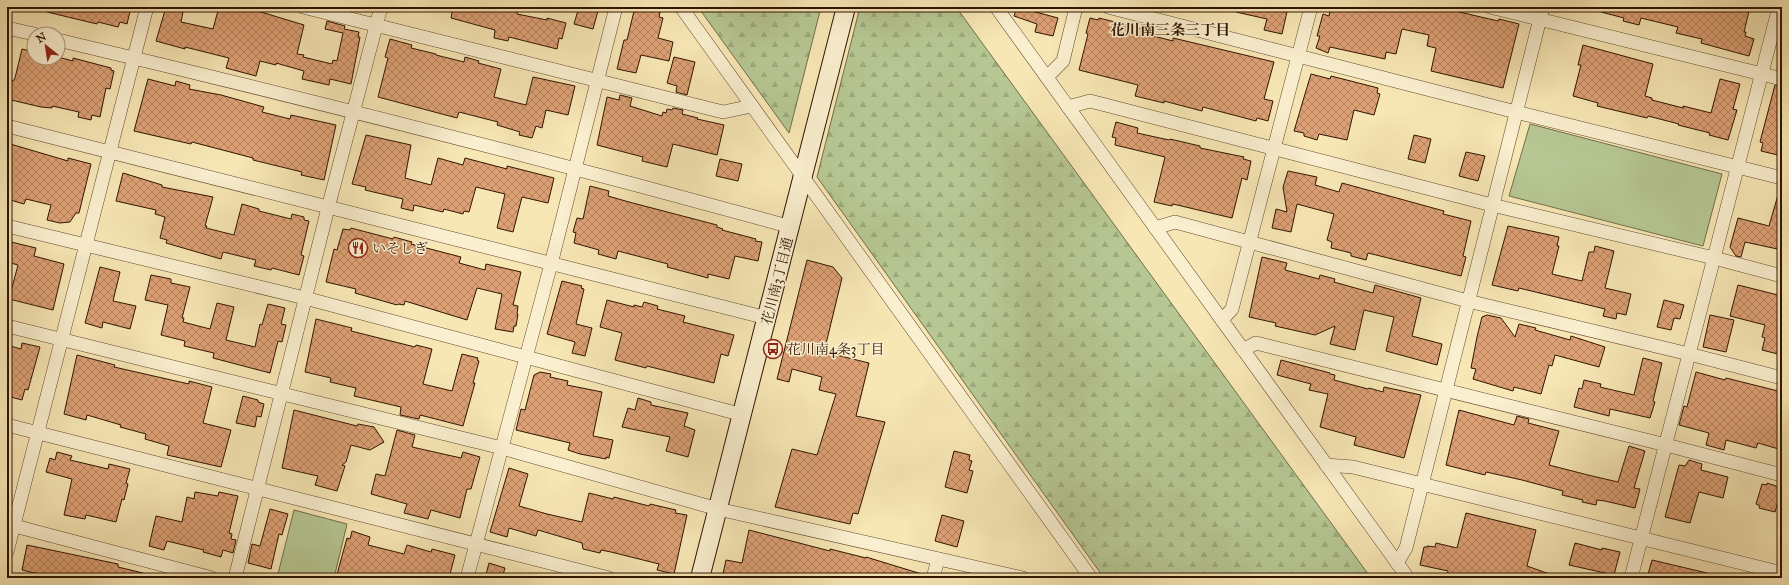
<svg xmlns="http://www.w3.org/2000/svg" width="1789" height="585" font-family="'IM FELL Great Primer','Noto Serif JP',serif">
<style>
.forest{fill:url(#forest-firs);stroke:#736d4a}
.park{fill:#b6c793;stroke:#736d4a}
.building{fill:url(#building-cross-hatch);stroke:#301300}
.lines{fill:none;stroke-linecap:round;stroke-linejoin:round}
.street-casing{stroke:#62482d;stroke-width:14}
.secondary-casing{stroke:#301300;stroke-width:20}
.street{stroke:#faefcf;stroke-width:13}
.secondary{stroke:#faefcf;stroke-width:18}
.labels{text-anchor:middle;stroke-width:3;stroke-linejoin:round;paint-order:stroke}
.poi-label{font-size:14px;fill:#301300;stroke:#faefcf;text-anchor:start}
.street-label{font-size:14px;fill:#301300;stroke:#faefcf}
.neighbourhood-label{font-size:15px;font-weight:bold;fill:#301300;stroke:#faefcf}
</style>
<defs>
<pattern id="forest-firs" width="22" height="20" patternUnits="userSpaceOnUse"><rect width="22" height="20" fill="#b6c793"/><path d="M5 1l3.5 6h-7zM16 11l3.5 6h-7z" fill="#9daa7d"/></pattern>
<pattern id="building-cross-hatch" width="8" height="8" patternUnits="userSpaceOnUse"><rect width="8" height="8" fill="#dda175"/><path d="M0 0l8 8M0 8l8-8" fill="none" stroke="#b4825e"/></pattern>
</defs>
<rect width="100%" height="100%" fill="#f7e7b5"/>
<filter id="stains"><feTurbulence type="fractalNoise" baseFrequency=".005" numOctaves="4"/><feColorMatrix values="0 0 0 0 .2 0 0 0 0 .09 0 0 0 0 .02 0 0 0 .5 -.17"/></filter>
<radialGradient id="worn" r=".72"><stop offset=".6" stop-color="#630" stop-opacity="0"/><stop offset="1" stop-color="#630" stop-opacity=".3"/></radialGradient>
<g class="forest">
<path d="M698 7H821L789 133Z"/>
<path d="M860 7H956L1371 578H1104L817 177Z"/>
</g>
<g class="park">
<path d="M1530 124 1722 174 1703 246 1509 196Z"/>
<path d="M294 510 347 524 334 578H277Z"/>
</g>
<g class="building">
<path d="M48 7H131L127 24 120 22 118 27 98 22 97 24 47 12Z"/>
<path d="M166 7H184L181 22 213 29 219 7H263L261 12 304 25 297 54 304 55 303 57 332 64 333 60 337 61 343 33 325 29 327 21 345 26 344 29 359 32 358 37H360L351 84 330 79 329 85 302 79 304 71 276 63V65L260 61 256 76 226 68 229 58 185 47V49L156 41Z"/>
<path d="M453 7H518L517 14 547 20V18L566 23 562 39 559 38 557 49 509 37 508 41 494 38 495 30 451 18Z"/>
<path d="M579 7H599L593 29 574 24Z"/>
<path d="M635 7 660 12 659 17 663 18 658 38 673 42 669 61 641 55 636 73 617 69 624 40H627Z"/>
<path d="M1017 7 1058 18 1053 36 1035 32 1037 24 1014 16Z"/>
<path d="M1237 7H1288L1282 34 1264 30 1267 19 1236 12Z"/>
<path d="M1331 7H1438L1498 21 1499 19 1519 24 1503 88 1431 71 1436 48 1427 46 1429 35 1402 29 1396 54 1386 52 1385 59 1330 47 1328 53 1316 48 1320 36H1317L1323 14 1329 16Z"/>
<path d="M1601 7H1664L1677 10V7H1750L1744 32H1746L1745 36 1754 39 1749 56 1701 43 1702 39 1676 33 1678 27 1641 18 1639 25 1623 21 1624 18 1601 12Z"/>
<path d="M1090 18 1098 20 1099 18 1143 29 1142 33 1173 41V38L1274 62 1264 99 1273 101 1268 121 1257 118 1256 121 1203 107 1202 111 1164 101V103L1135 96 1138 85 1079 70 1088 34 1086 33Z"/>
<path d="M390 39 412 45 411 48 436 54V55L464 62 465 57 479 61 478 63 501 69 494 97 526 105 533 77 575 86 568 115 546 110 542 128 536 126 532 138 519 135 520 132 497 125 498 122 459 112 457 118 378 97 388 58 385 57Z"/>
<path d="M1583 45 1653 64 1645 96 1652 98V100L1683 108V106L1711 113 1720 79 1740 84 1733 109 1737 110 1728 140 1709 135 1710 133 1678 125 1679 124 1648 116 1647 118 1597 106 1598 103 1573 96 1581 65H1578Z"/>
<path d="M22 49 34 52V58L58 57 73 61V58L111 68V70L114 71 110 89 106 88 100 117 92 115 91 120 78 117 79 112 52 106V108L41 107 7 99V80L13 81 15 78Z"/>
<path d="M674 57 695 62 687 95 676 92 677 86 667 83Z"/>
<path d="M1311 74 1330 79 1331 76 1378 88 1377 93 1380 94 1374 115 1354 110 1347 140 1319 134 1317 140 1304 136V133L1294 131Z"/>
<path d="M148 79 175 86 176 81 190 85 189 89 221 95 264 107 262 112 290 119 291 115 336 125 324 180 301 175 302 172 253 160V158L192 142 191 144 134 131Z"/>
<path d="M1775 85 1782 87V156L1761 151 1763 143 1760 142Z"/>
<path d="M620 95 632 98 630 106 662 116 663 112 666 113 667 109 672 110 673 108 683 110 682 114 698 118 697 119 724 125 717 155 673 144 667 167 642 161 643 157 597 145 607 97 619 100Z"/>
<path d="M1116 122 1138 128 1137 133 1169 140 1170 139 1200 146V148L1244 157 1243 159 1251 161 1247 180 1242 178 1232 218 1173 204 1172 206 1154 202 1165 157 1115 145 1116 138 1112 137Z"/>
<path d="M366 135 411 145 405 178 431 185 438 158 463 165 465 158 507 169V166L554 178 548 203 522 197 513 232 497 228 505 194 476 187 469 212 464 211 463 214 444 209 443 212 414 205 413 211 401 208 403 199 365 190 366 187 352 184Z"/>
<path d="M1414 135 1431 139 1425 163 1408 159Z"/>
<path d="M7 143 68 161V158L91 164 79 213H76L70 222 60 223 47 220 51 205 26 199 24 204 7 199Z"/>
<path d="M1466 152 1485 156 1478 181 1459 176Z"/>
<path d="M720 159 742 164 738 181 716 176Z"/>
<path d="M1288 171 1317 177 1315 185 1339 192 1342 183 1444 211 1443 214 1471 221 1463 256 1466 257 1461 276 1368 253 1366 260 1351 256V253L1331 248 1332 242 1327 240 1334 214 1297 204 1291 232 1272 228 1276 209 1287 212 1283 187Z"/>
<path d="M123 173 162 185V187L213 197 205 226H207L206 228 234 235 242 204 259 209V211L291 219 292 214 304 217V220L309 221 301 255 304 256 299 275 272 268 271 270 254 266 256 260 223 252 221 259 166 243 167 240 160 238 165 217 155 214 156 210 116 201Z"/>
<path d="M590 186 609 191 608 196 629 202 717 225V227L723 229 722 230 756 239 755 241 762 242 758 261 735 256 729 279 708 274V278L667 267 668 264 618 251 616 259 598 254 599 250 574 243 576 233 573 232 577 218 583 219Z"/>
<path d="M1778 195H1782V250L1745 242 1741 257 1736 256 1730 247 1738 218 1769 226Z"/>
<path d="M1508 226 1559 237 1557 246H1559L1552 274 1582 281 1589 252H1594L1595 246 1614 251 1605 288 1631 294 1626 315 1617 313 1616 319 1603 316 1605 309 1519 288 1518 291 1492 285Z"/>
<path d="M351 228 393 239 394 237 412 242 411 244 461 257 459 263 485 270 486 264 521 272 513 305 518 306 517 314H518L516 326H514L513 332 495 329 502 294 477 288 467 320 405 301 404 305 398 304 397 305 355 293 356 289 326 282 334 249 337 250 343 229 350 230Z"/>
<path d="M7 241 36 248 34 256 64 264 53 310 9 299 18 265 7 262Z"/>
<path d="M1262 257 1287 263 1285 270 1319 279 1320 275 1335 279 1334 282 1373 293 1375 285 1421 298 1412 336 1442 344 1437 365 1386 351 1394 317 1364 310 1355 350 1330 344 1335 326 1315 335 1275 326 1276 323 1249 317Z"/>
<path d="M807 260 833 267 842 278 824 352 869 363 856 416 885 422 858 514 853 513 850 524 775 507 792 449 817 455 836 394 819 390 822 377 792 369 789 382 777 379Z"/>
<path d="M100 267 120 272 113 301 136 306 130 329 103 322 102 328 85 323Z"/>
<path d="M151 275 171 279V283L190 287 182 318H184L183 322 210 329 217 303 234 307 226 340 255 347 260 324 262 325 268 304 285 308 281 324 286 325 282 342 278 341 270 373 213 358 214 353 184 346 185 341 161 335 168 305 145 300Z"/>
<path d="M562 281 582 286 581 288 584 289 576 324 592 328 585 356 572 353 575 342 547 334Z"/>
<path d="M1738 285 1782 296V355L1762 350 1765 338 1762 337 1765 325 1730 316Z"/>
<path d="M607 300 634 307V305L642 307 644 302 658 306 657 309 685 316 683 322 734 335 728 356 721 354 714 383 647 366 646 368 615 360 622 333 600 327Z"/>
<path d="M1664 300 1684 305 1680 319 1674 318 1671 330 1657 327Z"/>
<path d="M1487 315 1501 318 1515 337 1519 324 1536 328 1535 330 1570 340 1571 336 1605 347 1599 367 1555 355 1552 366 1549 365 1541 394 1514 387 1513 391 1473 379 1476 369 1471 368 1477 337 1482 317Z"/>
<path d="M1710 315 1734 320 1726 352 1703 347Z"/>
<path d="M316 319 352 328 351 331 415 347 416 345 432 349 423 384 452 391 462 354 478 358 477 360 479 361 473 383H475L463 426 420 415 419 419 400 415 401 407 354 396 356 388 330 382 331 378 305 372Z"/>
<path d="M22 343 40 347 28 390 25 389 22 400 7 396V345L21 349Z"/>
<path d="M77 355 115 365 114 367 189 384V381L212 387 203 423 231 430 221 467 167 455 169 446 145 439 146 434 120 427 121 425 87 415 86 420 64 414Z"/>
<path d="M1643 358 1662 363 1653 401 1655 402 1650 418 1610 409 1609 416 1574 407 1579 388 1582 389 1584 380 1601 384 1600 387 1634 395Z"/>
<path d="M1281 360 1330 373V374L1335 375 1334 380 1368 389 1369 388 1383 392 1384 387 1421 395 1404 458 1354 445 1356 437 1320 427 1328 394 1309 390 1311 384 1277 375Z"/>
<path d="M540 372 551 374 550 377 568 381 567 385 602 392 593 436 613 440 609 458 606 457V459L580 454 568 450 570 443 516 430 521 409 525 410 534 375Z"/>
<path d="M1696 372 1725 380 1726 378 1782 392V450L1758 443 1756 448 1726 440 1724 450 1706 445 1709 433 1679 425 1684 406 1687 407Z"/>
<path d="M243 396 258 400V402L264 404 261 417 257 416 255 427 236 423Z"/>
<path d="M638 398 651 402V405L688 413 684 426 695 430 688 457 666 451 670 437 622 427 628 408 635 410Z"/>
<path d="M294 410 357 426 358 424 374 427 384 442 370 450 351 445 346 462 342 465 345 466 337 491 315 485 318 476 282 468Z"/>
<path d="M1459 410 1514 425 1517 416 1529 419 1528 423 1559 431 1549 465 1588 475 1618 482 1629 446 1645 451 1634 488 1640 489 1635 508 1605 501 1597 500 1596 505 1582 502 1583 500 1562 495 1563 491 1522 480 1486 472 1485 475 1446 465Z"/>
<path d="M397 430 415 435 412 447 461 458 463 452 480 457 471 489H467L460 518 431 510 428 519 404 513 407 504 371 494 376 474 385 476Z"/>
<path d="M954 451 970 455 969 460 972 461 969 470 973 471 967 493 945 487Z"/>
<path d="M57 452 72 456 70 460 108 469 109 464 130 469 126 483 128 484 124 500 122 499 116 522 86 515 85 519 64 515 72 479 46 472 50 458 55 460Z"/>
<path d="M1689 460 1702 464 1701 470 1728 477 1723 498 1699 492 1690 523 1665 517 1679 465 1685 466Z"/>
<path d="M509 468 528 474 519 506 547 514 582 522 589 493 613 499 614 497 649 506 650 504 676 510 675 513 687 515 674 574 657 570 659 564 611 552 601 550 600 553 583 549 582 543 538 530 536 536 509 528 507 537 490 532Z"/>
<path d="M1767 483 1782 488 1775 512 1759 508 1760 506 1756 504 1762 484 1767 485Z"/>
<path d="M195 492 218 496 219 492 238 496 229 533 232 534 231 539 236 540 233 553 223 550 221 557 203 552 204 550 167 541 164 550 149 546 156 516 182 522 187 497 194 499Z"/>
<path d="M270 509 288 514 282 535 279 534 271 569 248 563 252 544 260 546Z"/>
<path d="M1466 513 1536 530 1527 566 1555 576V578H1456L1447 576 1448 571 1420 565 1424 547H1427V546L1435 547 1436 543 1457 548Z"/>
<path d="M942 515 964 521 957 547 935 541Z"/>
<path d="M749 530 830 551V549L866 558V557L925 575V578H722L726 560 742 563Z"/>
<path d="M352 531 370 537 368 545 404 554 407 545 431 552 432 549 455 555 449 578H336L347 538 350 539Z"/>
<path d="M1575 543 1602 550V548L1620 552 1614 575 1569 565Z"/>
<path d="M27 545 118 564V567L143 573 142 578H55L22 570Z"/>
<path d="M1652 560 1707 573V578H1647Z"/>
<path d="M489 563 505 568 502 578H485Z"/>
</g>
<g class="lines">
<defs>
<g id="street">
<path d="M303 7 723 112 752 106"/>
<path d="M681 7 1091 578"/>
<path d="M996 7 1408 578"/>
<path d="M1108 7 1516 112 1782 178"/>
<path d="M1490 7 1782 79"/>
<path d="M7 28 34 34"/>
<path d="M58 40C304 98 548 160 791 227"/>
<path d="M1047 77 1063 61 1076 7"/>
<path d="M1068 107 1090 101 1492 205 1714 258 1782 276"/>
<path d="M7 126 767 318"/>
<path d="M7 226 305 298 743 415"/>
<path d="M1155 228 1175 222 1468 301 1689 354 1782 378"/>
<path d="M1222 320 1232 309 1311 7"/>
<path d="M7 326 502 448 718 509 1023 578"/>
<path d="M1243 350 1256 343 1666 445 1782 475"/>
<path d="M7 425 609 578"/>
<path d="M1326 465 1353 467 1782 573"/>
<path d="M7 524 212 578"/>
<path d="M7 552 147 7"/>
<path d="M1397 563 1406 548 1543 7"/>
<path d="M235 578 328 208 381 7"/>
<path d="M467 578 551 264 616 7"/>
<path d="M933 578 938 559"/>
<path d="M1631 578 1779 7"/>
</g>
<path id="secondary" d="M700 578 846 7"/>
</defs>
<use href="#street" class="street-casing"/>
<use href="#secondary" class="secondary-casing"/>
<use href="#street" class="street"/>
<use href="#secondary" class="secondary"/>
</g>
<defs>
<symbol id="restaurant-ring" viewBox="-11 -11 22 22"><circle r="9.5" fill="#faefcf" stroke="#8f2418" stroke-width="1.5"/><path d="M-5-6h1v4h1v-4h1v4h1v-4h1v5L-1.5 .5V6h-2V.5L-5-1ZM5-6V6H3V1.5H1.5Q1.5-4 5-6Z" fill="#8f2418"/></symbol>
<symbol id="bus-ring" viewBox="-11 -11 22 22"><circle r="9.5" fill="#faefcf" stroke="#8f2418" stroke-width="1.5"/><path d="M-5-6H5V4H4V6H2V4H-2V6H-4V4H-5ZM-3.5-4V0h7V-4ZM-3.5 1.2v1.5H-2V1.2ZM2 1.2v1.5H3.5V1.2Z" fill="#8f2418"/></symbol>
</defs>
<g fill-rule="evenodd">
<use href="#restaurant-ring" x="347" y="237" width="22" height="22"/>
<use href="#bus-ring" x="762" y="338" width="22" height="22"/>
</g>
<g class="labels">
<g class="poi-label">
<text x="372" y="253">いそしぎ</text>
<text x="787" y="354">花川南4条3丁目</text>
</g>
<g class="street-label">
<text transform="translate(777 281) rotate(-76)" y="5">花川南3丁目通</text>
</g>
<g class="neighbourhood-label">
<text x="1170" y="35">花川南三条三丁目</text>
</g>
</g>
<rect width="1789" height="585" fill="none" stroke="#f7e7b5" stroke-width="24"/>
<rect x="8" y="8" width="1773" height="569" fill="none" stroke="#301300" stroke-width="2"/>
<rect x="12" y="12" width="1765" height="561" fill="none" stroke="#301300"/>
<g transform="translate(46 46) rotate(330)"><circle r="19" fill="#faefcf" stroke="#a9977c"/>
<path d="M0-3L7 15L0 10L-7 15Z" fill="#8f2418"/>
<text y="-6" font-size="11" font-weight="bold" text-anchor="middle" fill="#301300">N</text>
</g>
<rect width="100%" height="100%" filter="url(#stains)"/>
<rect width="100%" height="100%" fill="url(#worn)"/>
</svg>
